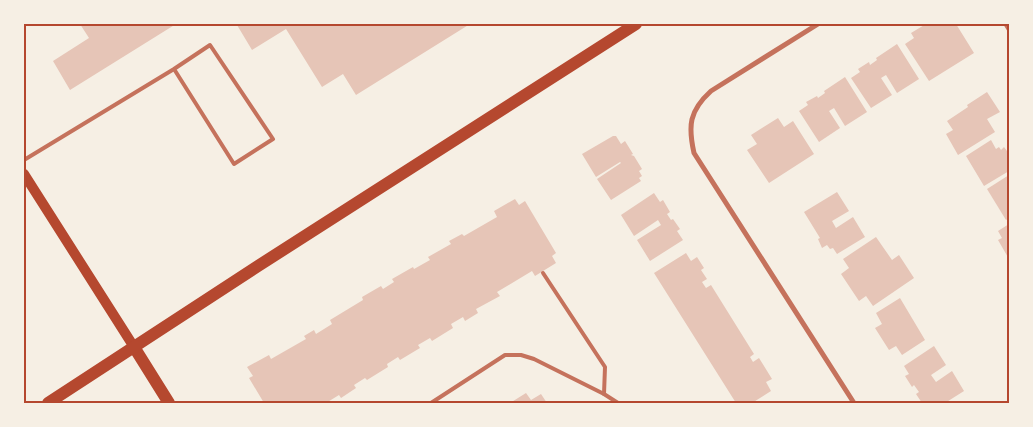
<svg xmlns="http://www.w3.org/2000/svg" width="1033" height="427" font-family="'Sofia Sans Condensed',sans-serif">
<style>
.building{fill:#e6c5b7}
.lines{fill:none;stroke-linecap:round;stroke-linejoin:round}
.service{stroke:#c5725c;stroke-width:4}
.minor{stroke:#c5725c;stroke-width:5}
.secondary{stroke:#b5482f;stroke-width:10}
.primary{stroke:#b5482f;stroke-width:12}
.neatline{fill:none;stroke:#b5482f;stroke-width:2}
</style>
<rect width="100%" height="100%" fill="#f6efe4"/>
<g class="building">
<path d="M80 24H176L70 90 53 61 89 38Z"/>
<path d="M239 24H470L356 95 343 74 322 87 286 29 252 50 237 25Z"/>
<path d="M926 24H956L974 53 929 81 905 44 914 38 911 33Z"/>
<path d="M897 44 919 79 897 93 886 75 881 78 892 95 871 108 851 78 860 72 858 69 869 62 870 65 877 60 876 58Z"/>
<path d="M845 77 867 112 845 126 834 108 829 111 840 128 819 142 799 111 808 105 806 102 817 96 818 98 825 93 824 91Z"/>
<path d="M987 92 1000 112 987 119 995 132 958 155 946 134 953 130 947 121 968 107 967 105Z"/>
<path d="M778 118 784 127 793 121 814 154 769 183 747 150 757 144 751 135Z"/>
<path d="M613 136H616L621 144 625 141 633 154 631 155 634 156 642 169 639 171 642 176 639 178 641 181 611 200 597 179 621 163 620 162 596 177 582 154Z"/>
<path d="M991 140 996 149 999 147 1001 150 1004 147 1007 151 1009 150V171L984 186 966 156Z"/>
<path d="M1009 175V218L1006 220 987 189Z"/>
<path d="M837 192 849 211 832 221 836 228 853 217 865 237 837 254 833 248 830 249 827 245 822 248 818 239 820 238 804 212Z"/>
<path d="M654 193 660 202 663 200 670 212 667 214 671 220 673 219 680 229 677 231 683 240 650 261 637 240 661 225 658 220 634 236 621 215Z"/>
<path d="M515 199 519 205 525 201 556 253 552 256 556 263 535 276 532 271 497 292 500 296 476 309 478 313 465 321 463 317 451 324 453 328 432 341 430 338 418 345 420 348 400 360 398 357 387 364 388 367 367 380 365 378 354 385 356 388 341 398 339 395 326 403H264L249 378 253 376 247 367 269 355 271 359 306 339 304 336 314 330 316 334 332 324 330 320 363 300 362 297 381 286 383 289 394 282 392 279 413 267 414 269 430 260 428 257 451 244 449 241 462 234 464 236 497 217 494 211Z"/>
<path d="M1009 224V259L998 240 1002 238 998 231Z"/>
<path d="M876 237 892 260 899 255 914 278 873 306 866 296 859 301 841 274 849 268 843 259Z"/>
<path d="M686 253 691 261 697 257 704 268 701 270 707 279 702 282 706 288 711 285 754 354 750 357 753 362 759 358 772 379 766 382 771 391 752 403H736L654 273Z"/>
<path d="M900 298 925 340 902 355 896 346 889 350 875 328 882 324 876 313Z"/>
<path d="M934 346 946 365 931 375 936 382 952 371 964 391 945 403H922L916 394 919 392 914 385 912 387 905 376 909 374 904 366Z"/>
<path d="M526 393 531 400 541 394 547 403 550 401 552 403H510Z"/>
</g>
<g class="lines">
<g class="service">
<path d="M24 160 174 69 210 45 273 139 234 164 174 69"/>
<path d="M543 273 605 367 604 394"/>
<path d="M431 403 505 355H521L534 359 604 394 618 403"/>
</g>
<g class="minor">
<path d="M818 24 711 91C689 111 688 126 694 153L854 403"/>
<path d="M1006 24 1009 29"/>
</g>
<path class="secondary" d="M24 174 134 347"/>
<g class="primary">
<path d="M134 347 169 403"/>
<path d="M48 403 258 266 636 24"/>
</g>
</g>
<rect width="1033" height="427" fill="none" stroke="#f6efe4" stroke-width="50"/>
<rect x="25" y="25" width="983" height="377" class="neatline"/>
</svg>
